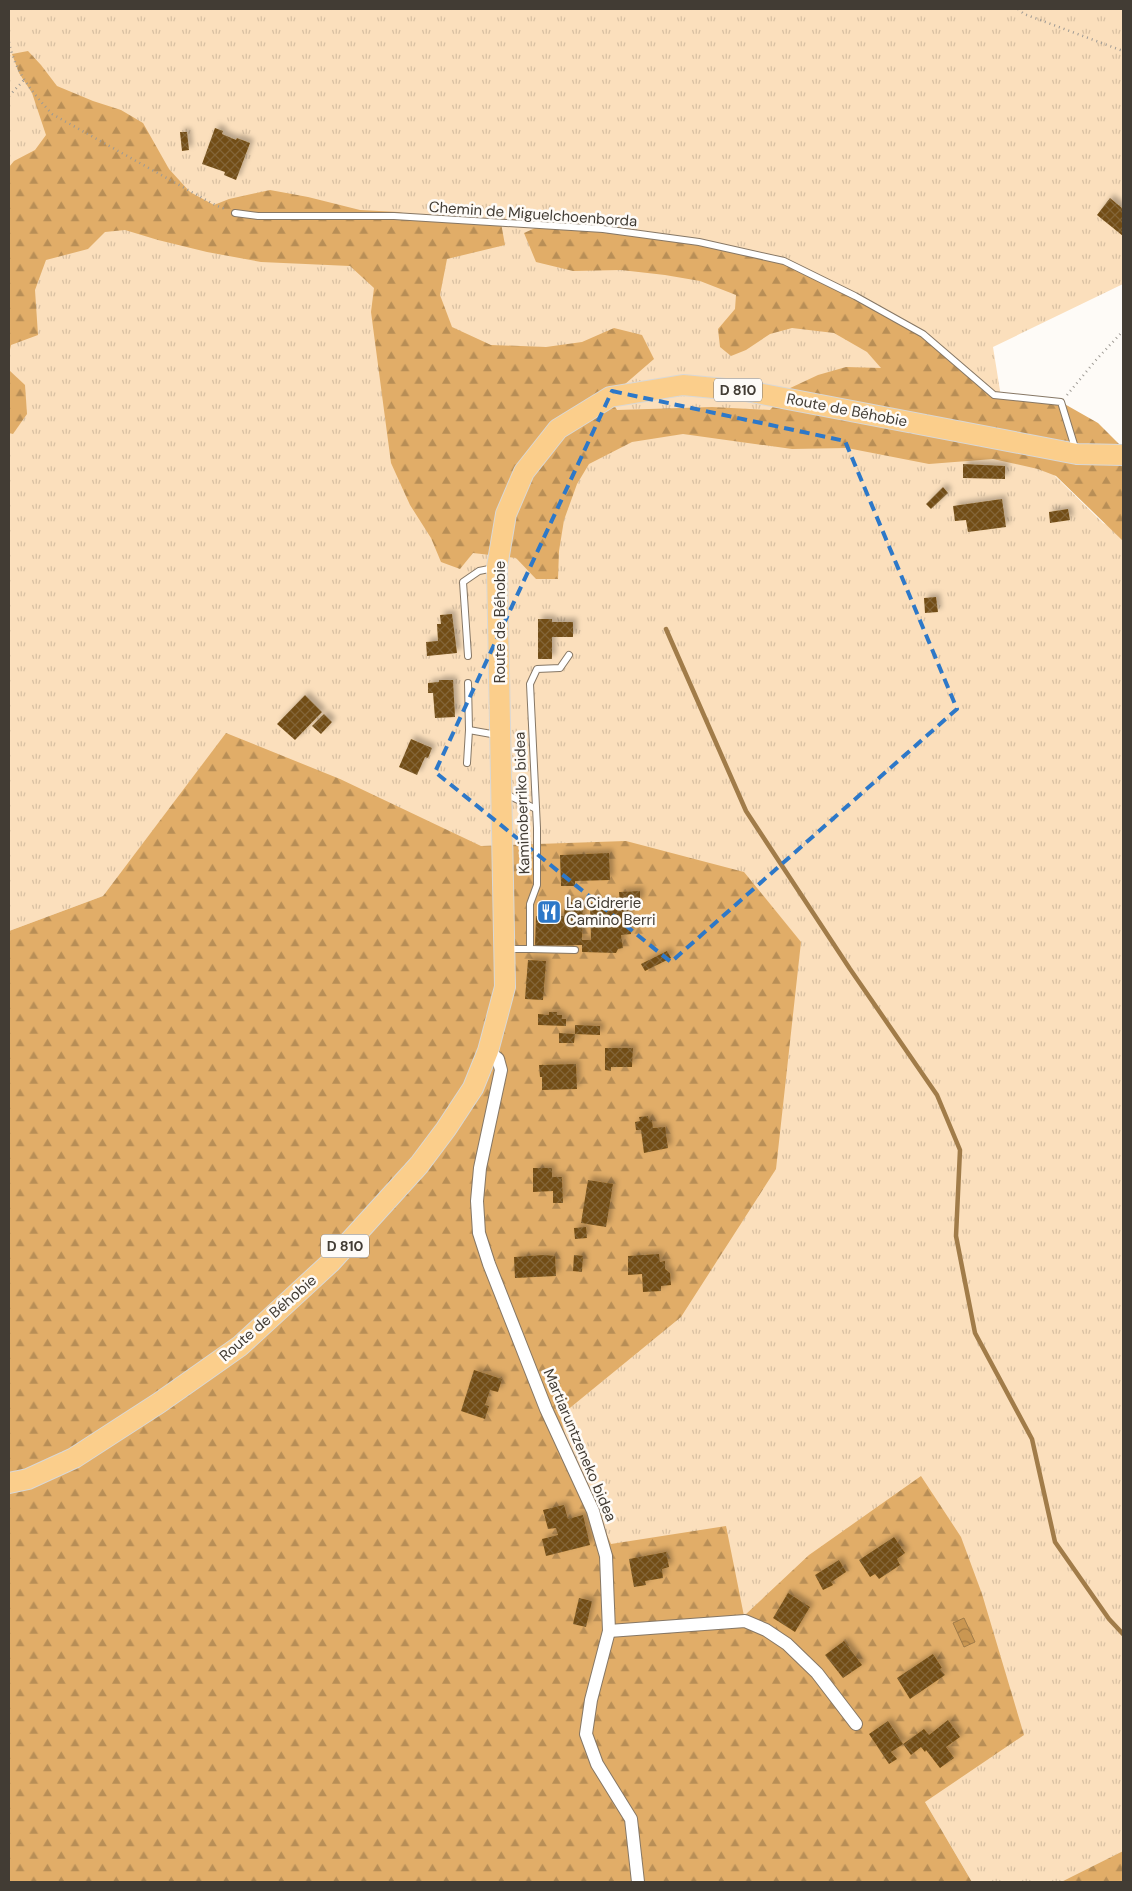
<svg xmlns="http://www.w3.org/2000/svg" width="1132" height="1891" font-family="'DM Sans',sans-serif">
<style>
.grass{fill:url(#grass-tufts)}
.forest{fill:url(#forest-firs)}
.water{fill:url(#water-waves);stroke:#a17c49}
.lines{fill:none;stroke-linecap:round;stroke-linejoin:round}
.stream{stroke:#a17c49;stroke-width:4.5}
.building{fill:url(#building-cross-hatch);filter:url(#shadow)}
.service-casing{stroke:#867765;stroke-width:8}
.minor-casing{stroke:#867765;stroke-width:14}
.primary-casing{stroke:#d9d8d6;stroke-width:22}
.path{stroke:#9e9a94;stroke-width:2.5;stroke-dasharray:1 4;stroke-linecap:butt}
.service{stroke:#fff;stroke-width:6}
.minor{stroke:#fff;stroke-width:12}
.primary{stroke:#fbce8b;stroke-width:20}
.marked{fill:none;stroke:#2d78c8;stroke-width:4;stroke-dasharray:10 6;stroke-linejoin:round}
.labels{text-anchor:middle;stroke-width:5;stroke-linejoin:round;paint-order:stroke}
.shield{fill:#fefbf7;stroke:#7a756e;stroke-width:1}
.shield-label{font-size:14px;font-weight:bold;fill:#423c34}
.street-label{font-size:15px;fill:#423c34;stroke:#fefbf7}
.poi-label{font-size:15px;fill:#423c34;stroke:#fefbf7;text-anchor:start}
</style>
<defs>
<pattern id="grass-tufts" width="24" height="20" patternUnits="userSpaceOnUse" patternTransform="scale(1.25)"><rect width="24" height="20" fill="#fbdfbc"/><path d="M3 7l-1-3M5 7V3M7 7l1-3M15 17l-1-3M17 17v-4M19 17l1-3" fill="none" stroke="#d8c0a2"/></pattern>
<pattern id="forest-firs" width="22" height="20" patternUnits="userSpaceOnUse" patternTransform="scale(1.25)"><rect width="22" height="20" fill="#e1ad68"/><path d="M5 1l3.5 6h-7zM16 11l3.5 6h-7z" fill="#b88e56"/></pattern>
<pattern id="water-waves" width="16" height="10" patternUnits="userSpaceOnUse" patternTransform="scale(1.25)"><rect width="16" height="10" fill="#ca9752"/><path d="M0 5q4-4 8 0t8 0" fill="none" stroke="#a67c45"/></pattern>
<pattern id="building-cross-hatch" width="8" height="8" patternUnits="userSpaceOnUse" patternTransform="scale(1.25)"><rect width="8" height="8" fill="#724d15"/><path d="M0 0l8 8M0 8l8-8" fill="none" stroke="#836538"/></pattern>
<filter id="shadow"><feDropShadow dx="4" dy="-4" stdDeviation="2.5" flood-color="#0004"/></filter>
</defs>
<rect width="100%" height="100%" fill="#fefbf7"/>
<path class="grass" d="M9 9H1123V284L993 347 1006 428 1103 523 1123 533V1851L1061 1882H972L925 1802 531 1628 226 734 103 896 9 931Z"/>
<g class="forest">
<path d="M28 51 41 65 57 86 93 101 121 110 143 123 169 169 190 192 214 205 229 199 270 190 308 197 360 210 398 212 428 218 501 223 505 245 447 259 440 295 452 327 491 345 546 347 582 342 614 328 642 335 654 359 610 397 617 410 712 407 770 410 786 390 818 375 846 367 881 368 867 352 834 333 792 328 770 334 746 350 731 356 720 347 718 329 735 309 736 295 700 281 665 275 621 270 573 271 536 262 524 233 542 225 699 242 784 261 923 334 994 395 1061 402 1098 423 1123 448V541L1056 476 1038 469 993 459 929 464 847 448 792 449 683 434 632 442 589 464 577 484 564 520 559 551 558 579H536L516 558 473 553 460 569 441 562 431 538 410 505 391 463 371 312 374 288 350 266 261 262 207 252 158 240 125 230 105 232 88 249 46 260 35 290 38 335 11 345 9 354V167L14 161 35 150 46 135 32 93 19 73 12 54Z"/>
<path d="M9 370 25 385 27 414 13 434 9 433Z"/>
<path d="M226 733 340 779 481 846 626 841 744 872 801 942 776 1169 681 1317 560 1416 568 1445 611 1544 726 1526 744 1616 809 1555 921 1476 961 1537 982 1594 1024 1735 925 1802 972 1882H9V931L103 896Z"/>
<path d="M1123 1851V1882H1061Z"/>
</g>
<path class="water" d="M964 1618 975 1642 964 1647 953 1623Z"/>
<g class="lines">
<path class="stream" d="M666 629 746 811 850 969 937 1095 960 1150 956 1236 975 1333 1032 1439 1055 1542 1109 1619 1123 1634"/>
</g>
<g class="building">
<path d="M215 128 223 131 222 134 236 140 237 138 250 143 236 180 224 175 225 172 202 164Z"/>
<path d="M180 132H187L189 150 182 151Z"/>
<path d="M1110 198 1123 209V236L1097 215Z"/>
<path d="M963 464 1005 466V479L963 478Z"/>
<path d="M943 487 948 493 931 509 926 504Z"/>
<path d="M1002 499 1006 527 968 532 966 520 955 521 953 506Z"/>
<path d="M1068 509 1070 520 1050 523 1049 512Z"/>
<path d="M936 597 938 612 925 613 924 598Z"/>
<path d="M452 614 457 653 427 656 426 642 438 641 437 624H441L440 615Z"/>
<path d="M538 619H552V622H573V637H552V659H538Z"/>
<path d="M439 680H453L455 717 435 718 433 693H428V683L439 682Z"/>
<path d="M305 695 322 712 295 740 277 724Z"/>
<path d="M324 714 332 722 321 734 312 726Z"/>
<path d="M411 739 432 748 428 758 425 757 417 775 399 767Z"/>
<path d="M609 853 610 880 575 881V886H561L560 855Z"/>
<path d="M640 891V902L627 903 631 934 621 935 623 948 618 949 616 953 582 952V945L535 946 536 916H543V909H556V916H564L565 902H583L582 940H591L590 903 611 901V903H620L619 892Z"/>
<path d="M667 951 671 958 645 971 641 964Z"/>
<path d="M528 960 546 961 543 1000 525 999Z"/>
<path d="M549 1012H557V1015H562V1019H566V1026L538 1025V1014L549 1015Z"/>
<path d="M575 1025 600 1026V1035L575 1034 574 1043H559V1033L575 1034Z"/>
<path d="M605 1048H633L632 1067H611V1071L605 1070Z"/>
<path d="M576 1064 577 1089 542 1090V1077H540L539 1065Z"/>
<path d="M648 1116 649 1120H652L653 1128 665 1127 668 1148 644 1153 641 1130H636L635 1122 640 1121 639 1117Z"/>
<path d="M533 1168H552V1177H562L563 1203H553V1191L533 1192Z"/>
<path d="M588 1180 613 1184 606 1227 581 1223Z"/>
<path d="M586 1227 587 1238 575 1239 574 1228Z"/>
<path d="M659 1254 660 1262 665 1261V1269L670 1273 671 1285 661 1286V1291L643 1292 642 1274 628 1275V1256Z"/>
<path d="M544 1255 555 1256 556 1276 515 1278 514 1257Z"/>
<path d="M574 1255 583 1256 582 1272 573 1271Z"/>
<path d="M474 1370 502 1379 498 1392 490 1390 485 1405 489 1406 485 1419 461 1411Z"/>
<path d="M564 1505 568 1519 583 1515 590 1545 546 1556 542 1539 558 1535 556 1528 548 1529 543 1510Z"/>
<path d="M894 1537 905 1553 897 1559 900 1565 879 1579 875 1574 870 1577 859 1560Z"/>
<path d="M666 1552 669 1567 662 1569 663 1578 645 1581 646 1585 634 1587 629 1559Z"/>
<path d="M839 1560 846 1572 831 1582 833 1585 823 1590 815 1575Z"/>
<path d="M788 1593 810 1607 795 1632 773 1618Z"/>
<path d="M579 1598 592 1601 586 1627 573 1624Z"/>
<path d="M844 1641 862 1665 843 1678 825 1655Z"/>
<path d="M933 1654 942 1668 940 1669 945 1675 910 1699 897 1678Z"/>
<path d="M948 1720 960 1737 946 1747 954 1758 940 1768 926 1750 925 1752 921 1747 911 1755 903 1744 924 1729 929 1735Z"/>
<path d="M888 1721 903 1744 891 1752 897 1759 889 1764 869 1734Z"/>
</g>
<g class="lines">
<defs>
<g id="service">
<path d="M235 213 258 216H394L603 229 699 242 784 261 855 296 923 334 994 395 1061 402 1076 451"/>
<path d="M468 656 463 582 479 571 494 568"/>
<path d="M469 730 497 735"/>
<path d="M467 763 469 730 468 683"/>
<path d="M504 793 536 809"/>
<path d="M506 949H530V904L537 885V828L530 684 537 669 560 668 569 655"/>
<path d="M530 949 575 950"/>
</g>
<g id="minor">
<path d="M488 1051 498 1059 501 1070 480 1168 477 1201 479 1233 489 1264 546 1409 593 1511 606 1556 609 1631 591 1700 586 1734 597 1764 631 1819 638 1882"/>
<path d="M609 1631 745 1621 766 1630 787 1644 817 1673 856 1724"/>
</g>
<path id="primary" d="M9 1483 28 1479 74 1458 159 1403 240 1346 330 1263 419 1165 446 1129 473 1088 488 1051 505 987 497 567 506 514 524 472 558 429 610 397 683 385 746 391 1077 454 1123 455"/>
</defs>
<use href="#service" class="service-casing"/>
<use href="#minor" class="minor-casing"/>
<use href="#primary" class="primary-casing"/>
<g class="path">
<path d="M1018 9 1024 14 1123 51"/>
<path d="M9 42C15 72 32 92 52 114L215 205 225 209"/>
<path d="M9 96 24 80"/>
<path d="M1067 395 1096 360 1123 331"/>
</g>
<use href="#service" class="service"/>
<use href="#minor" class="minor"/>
<use href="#primary" class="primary"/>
</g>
<path class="marked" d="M612 391 845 441 957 709 671 962 435 772Z"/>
<defs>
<symbol id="restaurant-square" viewBox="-11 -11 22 22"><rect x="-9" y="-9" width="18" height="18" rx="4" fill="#2d78c8" stroke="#fefbf7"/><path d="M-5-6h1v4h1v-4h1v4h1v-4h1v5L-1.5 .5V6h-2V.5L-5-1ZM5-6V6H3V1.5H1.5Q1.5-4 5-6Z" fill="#fff"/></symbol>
</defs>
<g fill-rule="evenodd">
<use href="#restaurant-square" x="535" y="898" width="28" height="28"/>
</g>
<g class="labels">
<g class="shield">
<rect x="714" y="378.5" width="48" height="23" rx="4"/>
<rect x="321" y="1234.5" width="48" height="23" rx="4"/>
</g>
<g class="shield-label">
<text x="738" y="395">D 810</text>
<text x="345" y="1251">D 810</text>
</g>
<g class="street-label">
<text transform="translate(533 214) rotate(4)" y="5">Chemin de Miguelchoenborda</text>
<text transform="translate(847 410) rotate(11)" y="5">Route de Béhobie</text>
<text transform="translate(500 622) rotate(-90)" y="5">Route de Béhobie</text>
<text transform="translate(522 803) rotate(-92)" y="5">Kaminoberriko bidea</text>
<text transform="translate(268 1318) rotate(-41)" y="5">Route de Béhobie</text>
<text transform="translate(580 1445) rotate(67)" y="5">Martiaruntzeneko bidea</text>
</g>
<g class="poi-label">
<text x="566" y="908">La Cidrerie<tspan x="566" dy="17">Camino Berri</tspan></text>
</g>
</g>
<rect width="1132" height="1891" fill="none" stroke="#423c34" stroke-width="20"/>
</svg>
